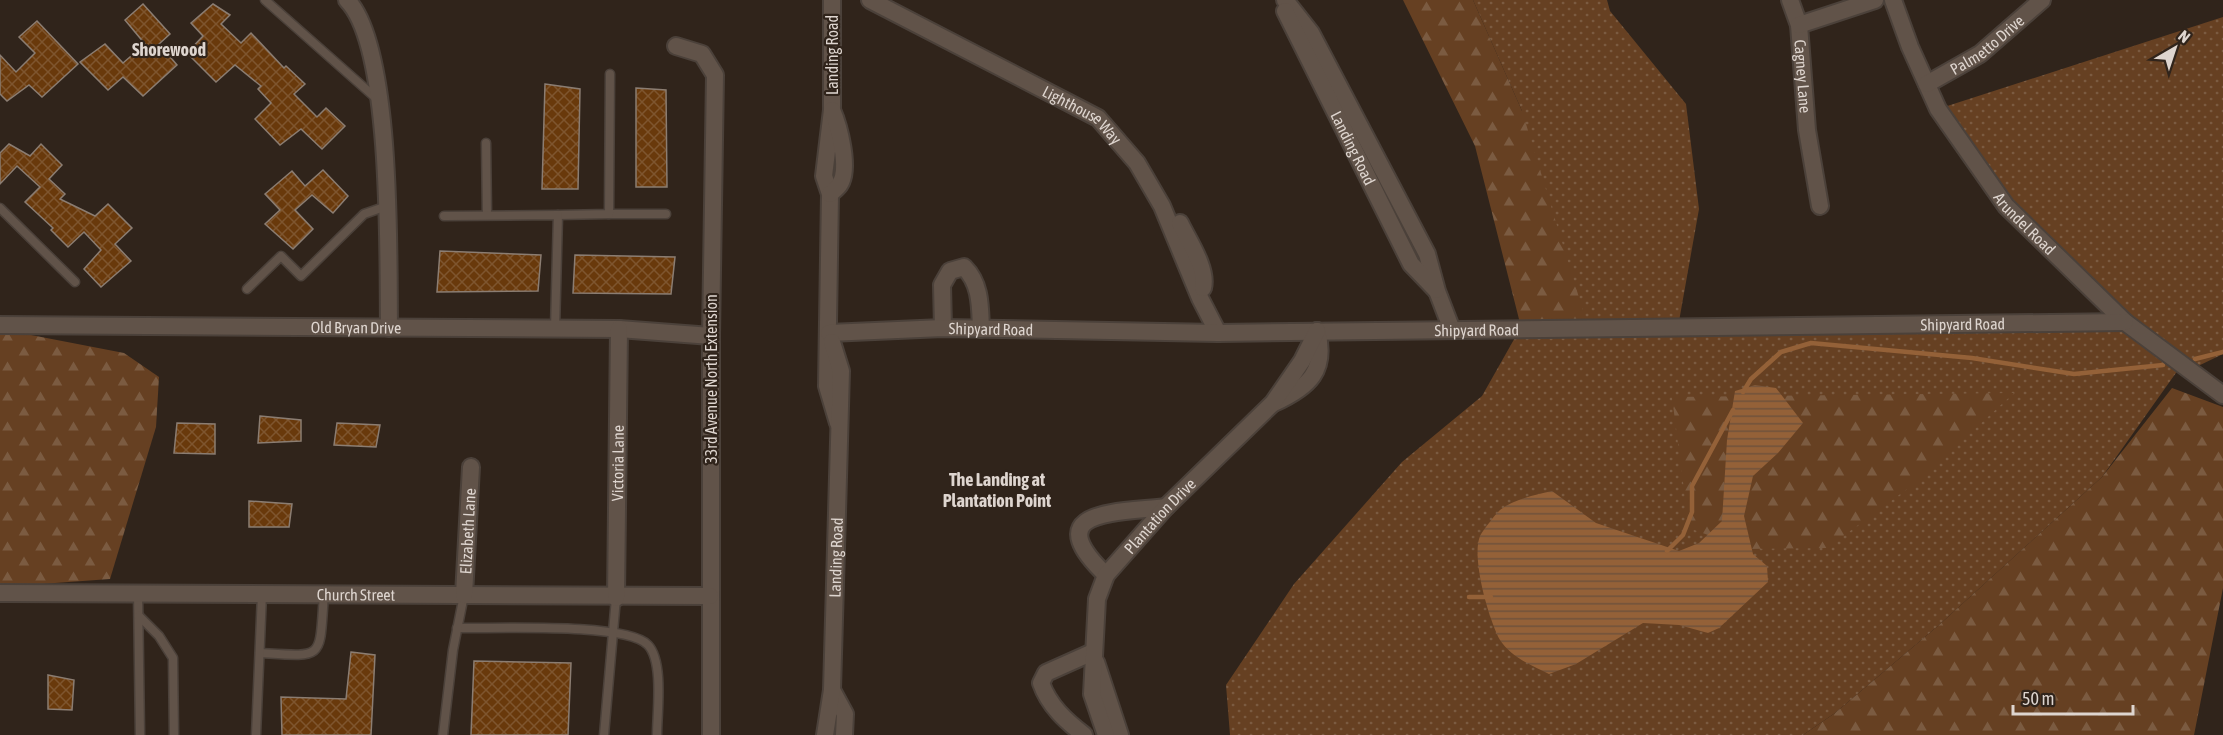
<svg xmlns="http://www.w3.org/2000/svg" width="2223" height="735" font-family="'Asap Condensed',sans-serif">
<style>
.grass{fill:url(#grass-dots)}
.forest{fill:url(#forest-firs)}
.water{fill:url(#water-rules)}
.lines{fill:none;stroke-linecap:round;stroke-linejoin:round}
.stream{stroke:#946138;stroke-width:4.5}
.building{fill:url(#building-cross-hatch);stroke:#8b7d72;stroke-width:1.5}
.lane-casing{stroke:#4b413a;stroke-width:11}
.street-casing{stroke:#4b413a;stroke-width:20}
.lane{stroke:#615349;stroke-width:8}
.street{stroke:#615349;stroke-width:16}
.labels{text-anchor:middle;stroke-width:4.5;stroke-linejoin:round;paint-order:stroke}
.street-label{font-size:16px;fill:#ded5cf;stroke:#30241b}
.neighbourhood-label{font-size:18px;font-weight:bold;fill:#ded5cf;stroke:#30241b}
</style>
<defs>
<pattern id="grass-dots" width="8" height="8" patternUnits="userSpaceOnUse" patternTransform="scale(1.5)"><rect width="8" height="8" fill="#664022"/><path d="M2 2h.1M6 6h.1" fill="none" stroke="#7b5b41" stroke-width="1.8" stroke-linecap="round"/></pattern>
<pattern id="forest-firs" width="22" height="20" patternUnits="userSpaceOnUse" patternTransform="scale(1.5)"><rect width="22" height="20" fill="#664022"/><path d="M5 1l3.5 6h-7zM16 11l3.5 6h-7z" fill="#7b5b41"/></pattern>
<pattern id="water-rules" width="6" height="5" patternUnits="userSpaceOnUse" patternTransform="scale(1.5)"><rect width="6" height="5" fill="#946138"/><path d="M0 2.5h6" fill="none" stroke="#70523b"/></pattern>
<pattern id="building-cross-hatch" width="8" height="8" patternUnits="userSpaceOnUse" patternTransform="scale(1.5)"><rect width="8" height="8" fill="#69390b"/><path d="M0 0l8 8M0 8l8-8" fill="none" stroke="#7e552e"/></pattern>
</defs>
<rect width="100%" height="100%" fill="#30241b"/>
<g class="grass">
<path d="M1473 0H1607L1610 11 1686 104 1699 209 1678 327 2124 328 2178 370 2102 477 1939 625 1835 713 1803 735H1230L1226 685 1294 584 1402 462 1482 396 1521 327 1522 111Z"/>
<path d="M2223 17V354L2196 367 2130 317 2006 206 1938 109Z"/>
</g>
<g class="forest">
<path d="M1403 0H1473L1522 111 1588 327H1521L1475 146Z"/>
<path d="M0 329 124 353 159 377 156 427 110 579 0 587Z"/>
<path d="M2172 388 2223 407V588L2194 735H1803L1835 713 1939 625 2102 477Z"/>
<path d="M2014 393 1918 481 1827 548 1746 549 1689 528 1672 397Z"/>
</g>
<path class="water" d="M1755 385 1776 388 1803 423 1778 453 1753 476 1744 516 1753 554 1767 566 1768 582 1719 628 1708 633 1679 625 1643 623 1576 664 1549 674C1532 666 1510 656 1500 640 1489 620 1471 558 1480 536 1484 529 1494 516 1500 510 1514 499 1535 495 1552 491L1596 523 1679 551 1699 543 1722 521 1727 440 1735 391Z"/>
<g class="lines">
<g class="stream">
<path d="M2195 359 2223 352"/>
<path d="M1743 392 1751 379 1781 352 1811 343 1972 358 2074 374 2163 365"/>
<path d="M1667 551 1683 535 1692 512V486L1733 410"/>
<path d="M1469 597H1491"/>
</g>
</g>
<g class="building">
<path d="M143 4 170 34 159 44 177 65 143 96 123 77 108 90 80 62 105 44 123 63 145 44 125 20Z"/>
<path d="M213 4 230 15 221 24 241 43 251 33 284 68 286 66 305 84 294 94 317 117 326 108 345 126 322 149 301 129 280 145 255 119 271 103 258 89 261 86 235 65 216 82 187 53 203 36 191 23Z"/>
<path d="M37 21 78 64 42 97 29 85 7 101 0 94V55L16 72 35 53 19 37Z"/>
<path d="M545 84 580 89 578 189H542Z"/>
<path d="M636 88 666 90 667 187H636Z"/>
<path d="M9 144 30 156 41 144 62 165 49 179 65 194 60 199 95 216 108 204 132 228 115 244 131 261 101 287 84 269 101 250 84 232 68 247 51 230 53 228 25 202 40 187 17 166 0 184V153Z"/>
<path d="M323 170 348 196 333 213 312 195 295 210 313 229 293 249 265 224 280 210 265 194 292 171 305 186Z"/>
<path d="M440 251 541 255 538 291 437 292Z"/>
<path d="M575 255 675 257 671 294 573 293Z"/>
<path d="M260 416 301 420V441L258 443Z"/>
<path d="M177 423 215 424V454L174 453Z"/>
<path d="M337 423 380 425 376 447 334 445Z"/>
<path d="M249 501 292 504 289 527H249Z"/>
<path d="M351 652 375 655 371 735H282L281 697 346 699Z"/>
<path d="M474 661 571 663 568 735H471Z"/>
<path d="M48 675 74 680 72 710 48 709Z"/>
</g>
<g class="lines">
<defs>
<g id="lane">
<path d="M265 0 377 99"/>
<path d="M486 143 487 215"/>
<path d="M0 208 75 282"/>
<path d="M609 214H666"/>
<path d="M558 215 609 214 610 74"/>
<path d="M444 216 558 215 555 329"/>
<path d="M247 289 281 256 301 276 364 214 387 206"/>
<path d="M138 593 140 735"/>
<path d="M139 616 159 636 173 658 174 735"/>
<path d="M457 628C492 629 626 622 648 645 664 662 657 713 657 735"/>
<path d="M260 653C326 657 319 660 324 594"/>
<path d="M256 735 262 594"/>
<path d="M443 735 453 650 464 595"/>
<path d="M604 735 616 598"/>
</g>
<g id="street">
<path d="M347 0C393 47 388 258 389 328"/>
<path d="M832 0V110L824 176 830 194 827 386 838 423"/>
<path id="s1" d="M870 0 1098 118 1137 163 1162 206 1200 298 1218 333"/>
<path d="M1285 0 1311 33 1427 254 1437 291 1452 330"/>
<path id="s2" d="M1790 0 1799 25 1807 130 1820 206"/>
<path id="s3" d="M1893 0 1910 47 1938 109 2006 206 2125 322 2223 395"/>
<path id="s4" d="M1285 11 1411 264 1436 290"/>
<path d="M1799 25 1875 0"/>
<path d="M676 46 702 54 715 75 711 336V735"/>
<path id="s5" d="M1927 84 1980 54 2042 0"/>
<path d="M830 194C833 191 838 188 840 184 850 168 839 126 832 110"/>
<path d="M1180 223C1188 240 1208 269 1203 288"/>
<path id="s6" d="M0 325 619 329 711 336"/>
<path d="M943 328 942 285 950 271 964 267C981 284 980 306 981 329"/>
<path id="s7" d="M829 333 943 328 1218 333 2125 322"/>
<path d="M1274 403C1309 387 1327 371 1317 331"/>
<path d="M1106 575C1037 509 1117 513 1166 507"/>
<path id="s8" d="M0 593 710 596"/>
<path id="s9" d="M464 595 471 467"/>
<path id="s10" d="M616 598 619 329"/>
<path d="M1096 662 1120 735"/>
<path d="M832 690 845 714 844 735"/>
<path id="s11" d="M825 735 832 690 841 371 832 342"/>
<path d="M1084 735C1066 721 1049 706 1041 683L1046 673 1093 652"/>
<path id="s12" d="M1106 735 1092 694 1097 599 1106 575 1166 507 1273 403 1302 361 1317 331"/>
</g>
</defs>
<use href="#lane" class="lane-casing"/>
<use href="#street" class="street-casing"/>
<use href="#lane" class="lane"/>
<use href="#street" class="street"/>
</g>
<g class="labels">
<g class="street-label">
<text dy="6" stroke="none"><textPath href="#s5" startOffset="72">Palmetto Drive</textPath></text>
<text transform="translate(832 55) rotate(-90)" y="6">Landing Road</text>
<text dy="6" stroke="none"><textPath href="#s2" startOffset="78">Cagney Lane</textPath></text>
<text dy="6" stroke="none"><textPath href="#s1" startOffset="242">Lighthouse Way</textPath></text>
<text dy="6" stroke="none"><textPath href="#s4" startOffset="153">Landing Road</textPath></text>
<text dy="6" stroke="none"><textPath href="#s3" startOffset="262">Arundel Road</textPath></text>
<text dy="6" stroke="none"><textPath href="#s7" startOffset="1134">Shipyard Road</textPath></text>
<text dy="6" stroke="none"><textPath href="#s6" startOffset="356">Old Bryan Drive</textPath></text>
<text dy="6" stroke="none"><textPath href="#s7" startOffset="162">Shipyard Road</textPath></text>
<text dy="6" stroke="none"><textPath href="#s7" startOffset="648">Shipyard Road</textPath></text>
<text transform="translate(711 379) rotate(-90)" y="6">33rd Avenue North Extension</text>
<text dy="6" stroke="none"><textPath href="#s10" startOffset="135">Victoria Lane</textPath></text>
<text dy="6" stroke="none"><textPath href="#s12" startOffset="244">Plantation Drive</textPath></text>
<text dy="6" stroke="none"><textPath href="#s9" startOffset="64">Elizabeth Lane</textPath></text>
<text dy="6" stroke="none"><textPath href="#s11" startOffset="178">Landing Road</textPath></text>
<text dy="6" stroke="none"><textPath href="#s8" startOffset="356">Church Street</textPath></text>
</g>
<g class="neighbourhood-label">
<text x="169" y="56">Shorewood</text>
<text x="997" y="486">The Landing at<tspan x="997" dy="21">Plantation Point</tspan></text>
</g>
</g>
<g transform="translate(2175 48) rotate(39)" stroke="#30241b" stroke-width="4.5" paint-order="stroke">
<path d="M0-4.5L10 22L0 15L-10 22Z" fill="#ded5cf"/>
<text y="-9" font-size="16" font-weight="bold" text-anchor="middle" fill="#ded5cf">N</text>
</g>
<path d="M2013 705v9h120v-9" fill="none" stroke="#ded5cf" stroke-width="3"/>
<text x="2022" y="705" font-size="18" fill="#ded5cf" stroke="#30241b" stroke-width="4.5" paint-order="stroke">50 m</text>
</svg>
